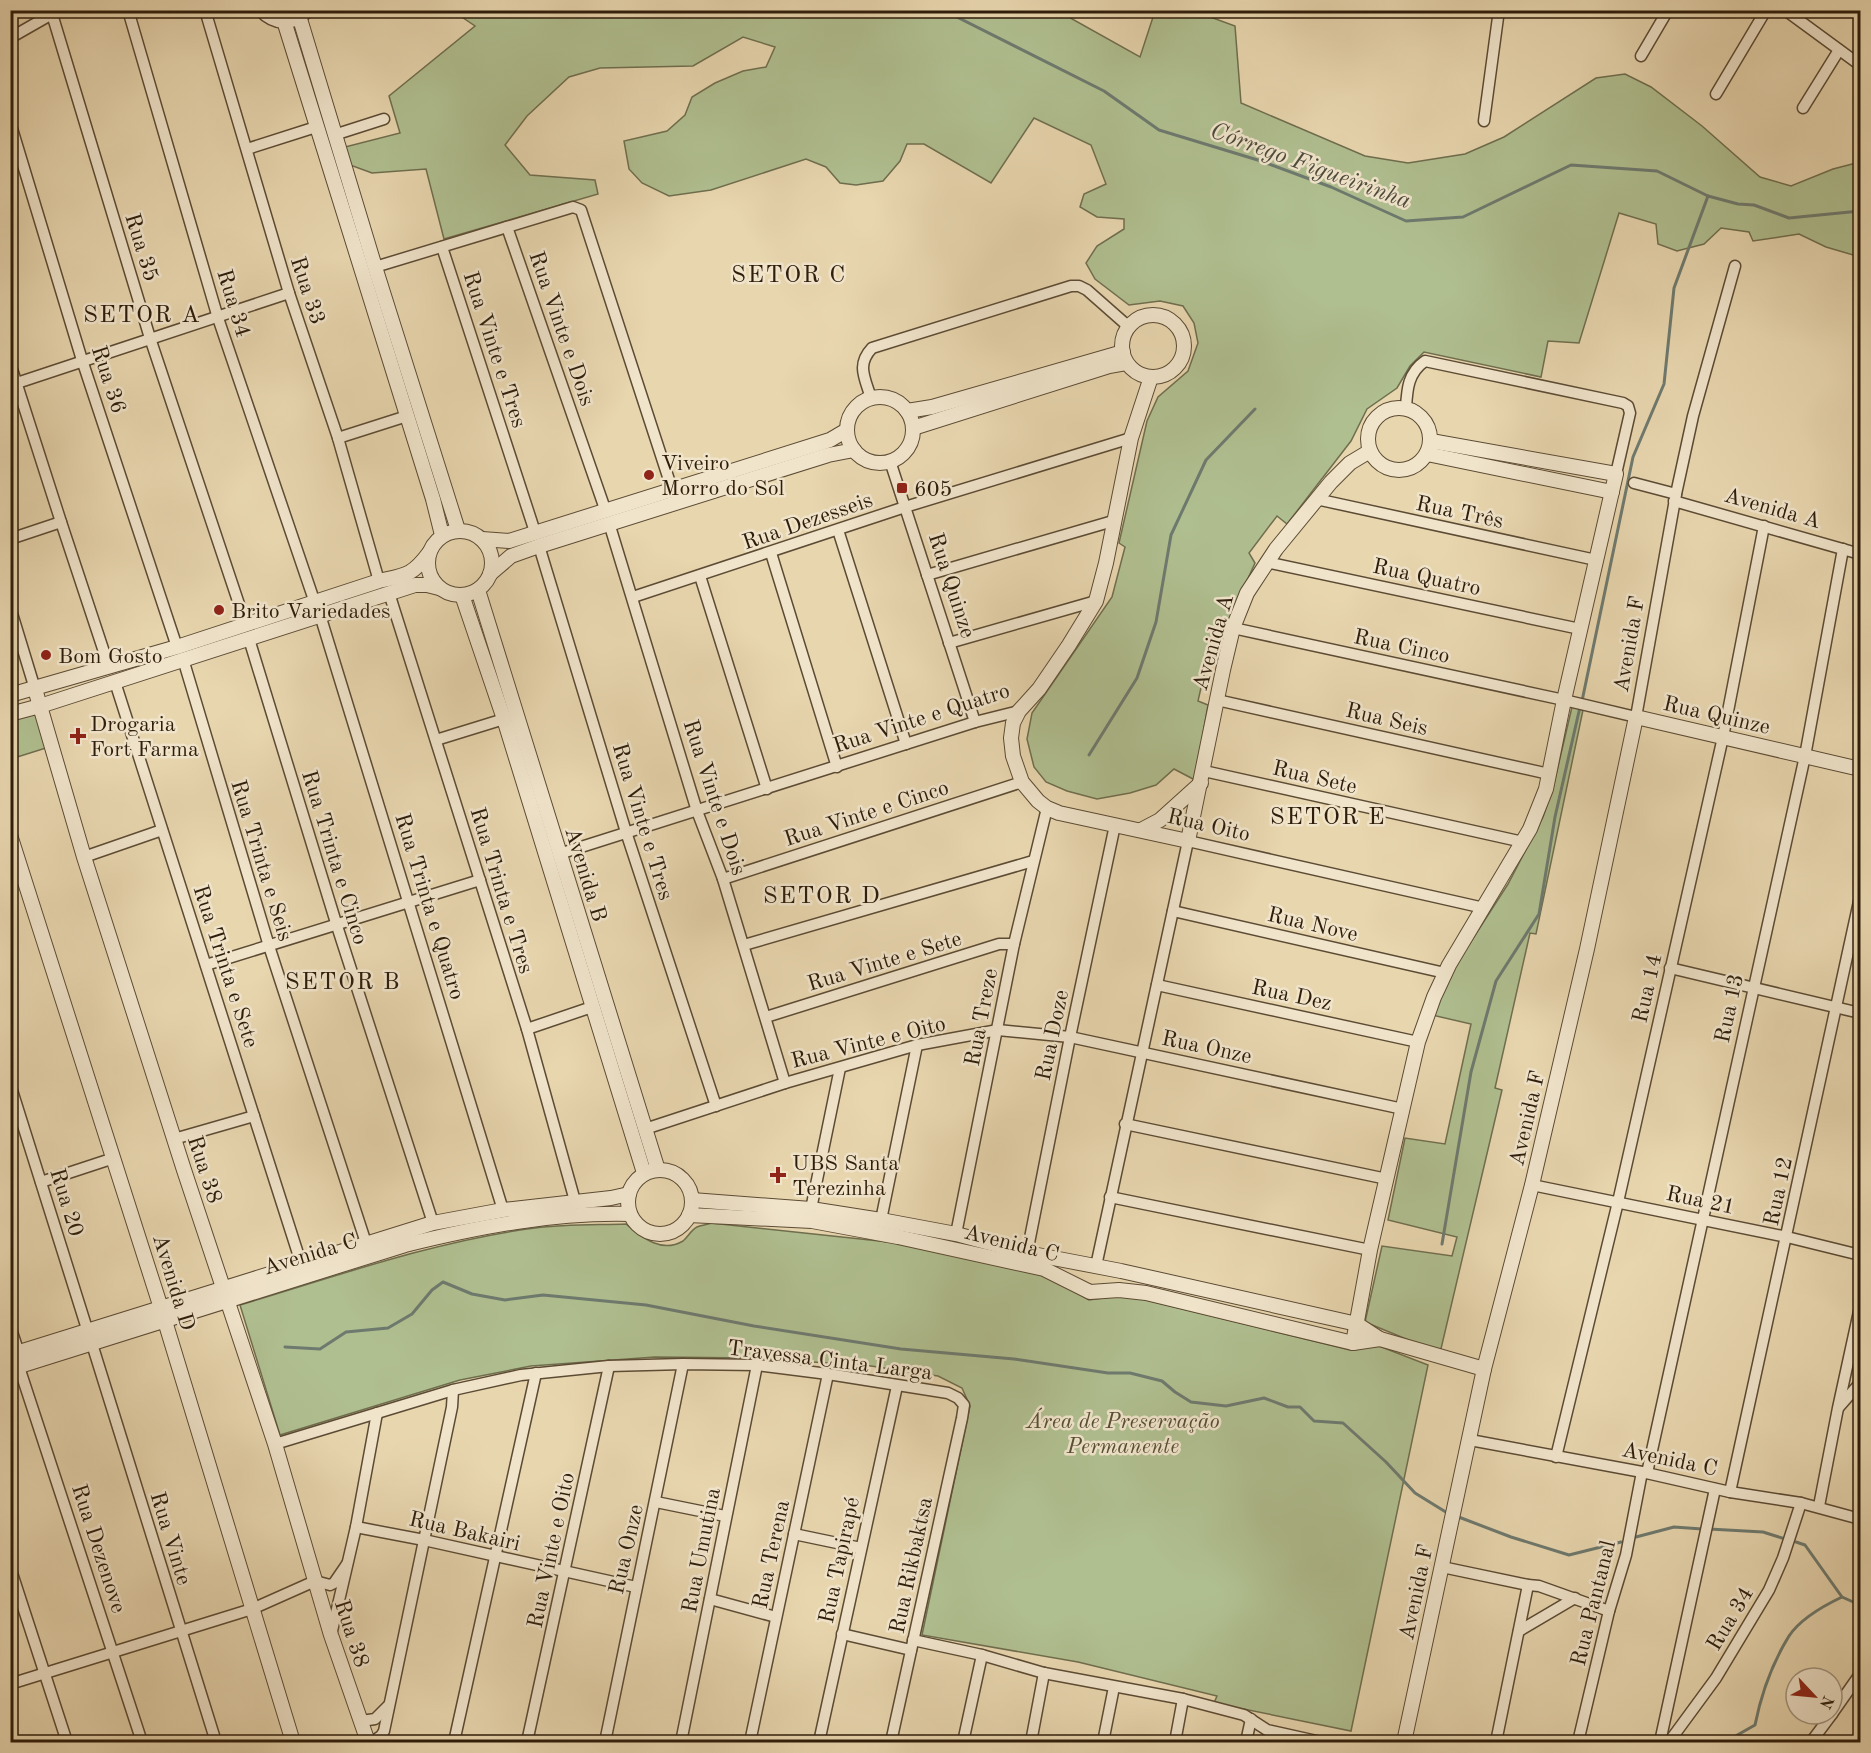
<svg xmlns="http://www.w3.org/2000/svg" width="1871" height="1753" font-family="'Old Standard TT',serif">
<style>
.green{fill:#b0bf90;stroke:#6f6e4e;stroke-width:1.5}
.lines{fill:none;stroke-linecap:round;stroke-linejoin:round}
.stream{stroke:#6e7a6f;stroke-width:3}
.minor-casing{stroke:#5c4b34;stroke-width:13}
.tertiary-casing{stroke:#5c4b34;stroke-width:16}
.minor{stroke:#f0e4cb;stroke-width:10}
.tertiary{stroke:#f0e4cb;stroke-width:14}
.poi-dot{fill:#8f2418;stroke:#f0e4cb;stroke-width:2}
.labels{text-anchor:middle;stroke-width:5;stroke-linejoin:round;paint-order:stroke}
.street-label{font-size:22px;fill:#2e1d0b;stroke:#f0e4cb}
.poi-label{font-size:22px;fill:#2e1d0b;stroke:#f0e4cb;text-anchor:start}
.park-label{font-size:22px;font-style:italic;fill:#554e33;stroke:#f0e4cb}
.water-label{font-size:24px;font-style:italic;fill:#4e4c3d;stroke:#f0e4cb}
.neighbourhood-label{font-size:24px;letter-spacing:1.5px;fill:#2e1d0b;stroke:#f0e4cb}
</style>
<rect width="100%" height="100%" fill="#e8d6af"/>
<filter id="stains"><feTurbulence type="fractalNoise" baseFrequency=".00333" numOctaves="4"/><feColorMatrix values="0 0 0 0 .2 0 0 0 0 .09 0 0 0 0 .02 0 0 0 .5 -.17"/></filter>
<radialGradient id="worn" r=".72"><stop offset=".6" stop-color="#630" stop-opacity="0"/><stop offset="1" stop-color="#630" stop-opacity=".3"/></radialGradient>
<g class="green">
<path d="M453 11H1058L1140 57 1155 11H1194L1235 26 1241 103 1365 156 1408 163 1465 154 1504 137 1596 78 1625 74 1651 87 1702 126 1760 177 1791 186 1833 169 1860 162V257L1826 247 1799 234 1753 241 1749 232 1721 228 1704 244 1677 251 1658 244 1656 224 1619 213 1579 343 1548 341 1541 377 1424 352 1410 366 1397 388 1367 409 1351 441 1287 524 1277 516 1249 553 1255 563 1229 620 1218 659 1205 670 1198 701 1208 705 1195 780 1174 769 1156 785 1130 793 1097 799 1067 791 1046 782 1034 767 1027 739 1032 713 1112 597 1125 547 1119 543 1147 421 1158 397 1188 371 1198 343 1194 323 1183 306 1160 301 1129 305 1095 279 1086 263 1097 246 1124 229V219L1097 217 1080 207 1084 194 1106 184 1091 145 1034 118 991 183 924 144H907L900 161 883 181 856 185 840 183 826 167 806 159 711 190 669 196 642 183 629 169 624 141 667 131 685 115 692 97 715 83 743 71 766 67 775 47 743 37 693 66 600 68 569 77 527 116 505 145 530 175 595 180 598 194 444 239 426 169 372 173 350 165 345 147 400 133 389 96 475 26Z"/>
<path d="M1572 707 1583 710 1536 934 1530 933 1495 1088 1502 1090 1440 1353 1365 1322 1382 1246 1452 1256 1457 1237 1388 1220 1405 1138 1445 1144 1471 1024 1432 1015 1450 974 1508 884 1543 817 1553 788Z"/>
<path d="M38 713 49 747 11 759V721Z"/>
<path d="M711 1223 898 1243 1050 1277 1089 1300 1126 1295 1350 1350 1379 1346 1428 1365 1351 1731 1214 1703 1217 1696 1078 1662 922 1635 970 1406 962 1388 938 1376 871 1366 756 1358 655 1357 531 1366 460 1380 280 1435 240 1305C337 1276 435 1241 535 1228 565 1224 596 1225 626 1224 642 1237 661 1254 683 1241 688 1237 691 1230 697 1227 701 1225 707 1225 711 1223Z"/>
</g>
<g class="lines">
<g class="stream">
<path d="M943 10 1104 91 1159 130 1261 161 1331 187 1406 221 1463 217 1571 165 1657 171 1708 196 1738 204 1754 205 1789 218 1860 211"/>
<path d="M1582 701 1633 457 1664 384 1674 288 1708 196"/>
<path d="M1089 755 1137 678 1156 622 1171 535 1206 460 1255 409"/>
<path d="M1442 1244 1471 1072 1496 981 1539 914 1555 817 1580 707"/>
<path d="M285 1347 320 1349 346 1332 388 1328 412 1314 432 1290 443 1282 472 1294 505 1300 543 1295 646 1305 754 1326 901 1349 1014 1359 1108 1373H1130L1162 1381 1175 1392 1191 1402 1226 1406 1264 1398 1288 1407H1300L1314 1421 1343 1423 1386 1462 1415 1493 1449 1514"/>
<path d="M1456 1516 1511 1537 1569 1555 1621 1542"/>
<path d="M1709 1529 1763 1532 1782 1538"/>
<path d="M1636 1537 1674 1527 1702 1529"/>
<path d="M1796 1542 1805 1545 1842 1597"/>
<path d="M1725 1742 1755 1725C1761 1695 1773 1662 1789 1636 1801 1618 1823 1606 1842 1597L1860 1605"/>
</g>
<defs>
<g id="minor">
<path d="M128 10 218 318 315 603"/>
<path d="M205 10 289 293 338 438 379 581"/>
<path d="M259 10C274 26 294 28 309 10"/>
<path d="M1785 10 1860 65"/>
<path d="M52 14 150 338 246 625"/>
<path d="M10 38 52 14 64 10"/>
<path d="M1641 56 1668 10"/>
<path d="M1716 94 1766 10"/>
<path d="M1803 108 1839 50"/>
<path d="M1484 121 1499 10"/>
<path d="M10 122 82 360 177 647"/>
<path d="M334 135 384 119"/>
<path d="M247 149 316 127"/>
<path d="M507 227 605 509"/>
<path d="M442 247 535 532"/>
<path d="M375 267 573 207 581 210 672 489"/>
<path d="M10 363 61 522 109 667"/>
<path d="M17 383 289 293"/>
<path d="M871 398C865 378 856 365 872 348L1071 286H1079L1087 290 1129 327"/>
<path d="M1406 408C1407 389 1408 373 1425 361L1623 403 1628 406 1630 413 1616 474"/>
<path d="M338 438 407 416"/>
<path d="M890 461 975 722"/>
<path d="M1634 483 1676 494"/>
<path d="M1316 499 1596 560"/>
<path d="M1674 501 1860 554"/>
<path d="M609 523 697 811 723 879 785 1083"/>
<path d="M838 530 906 744"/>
<path d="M10 539 61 522"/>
<path d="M539 546 626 832 716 1106"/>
<path d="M771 553 837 767"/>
<path d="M1266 562 1580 629"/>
<path d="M927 575 1113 521"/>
<path d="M700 576 767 789"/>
<path d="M389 593 527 1029 575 1201"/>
<path d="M633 597 905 507 1131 438"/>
<path d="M10 607 35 689"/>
<path d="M320 615 503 1210"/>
<path d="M1233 628 1564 700 1636 717 1676 494 1693 416 1735 266"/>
<path d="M249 639 337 926 433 1223"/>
<path d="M949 643 1096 601"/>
<path d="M183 659 269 946 366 1243"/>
<path d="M115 682 301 1263"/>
<path d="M1217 700 1549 774"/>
<path d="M436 740 504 719"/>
<path d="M1204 771 1523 842"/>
<path d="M559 854 975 722 1019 711"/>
<path d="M84 857 162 830"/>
<path d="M723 879 1022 782"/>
<path d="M1173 911 1445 973"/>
<path d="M744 945 1033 861"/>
<path d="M206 965 480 880"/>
<path d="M1670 968 1860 1013"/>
<path d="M1157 985 1418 1042"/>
<path d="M766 1017 999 944H1014"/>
<path d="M527 1029 592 1007"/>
<path d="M10 1084 88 1332"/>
<path d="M1125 1124 1387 1179"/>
<path d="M645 1129 785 1083 917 1045 998 1030 1070 1037 1403 1109"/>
<path d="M174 1139 254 1116"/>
<path d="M41 1182 114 1158"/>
<path d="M1532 1185 1787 1237 1860 1255"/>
<path d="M1110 1197 1370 1250"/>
<path d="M811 1209 840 1068"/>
<path d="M881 1220 917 1045"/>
<path d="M956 1234 1014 944 1047 808"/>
<path d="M1027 1253 1070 1037 1115 825"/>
<path d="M1096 1266 1188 841 1484 908"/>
<path d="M10 1326 19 1353"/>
<path d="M92 1344 216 1742"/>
<path d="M19 1367 142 1742"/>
<path d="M1839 1407 1860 1383"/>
<path d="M1470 1440 1642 1472 1730 1492 1801 1503 1860 1519"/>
<path d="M275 1444 453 1390 521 1375 609 1366 683 1364 757 1365 828 1374 948 1393 958 1398 964 1405 962 1418 891 1742"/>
<path d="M1556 1457 1618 1202 1723 737 1764 526"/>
<path d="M1647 1473 1805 756 1843 549"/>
<path d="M1730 1492 1860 897"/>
<path d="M656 1502 725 1516"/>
<path d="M1819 1506 1838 1408 1860 1307"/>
<path d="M356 1527 424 1540 636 1587"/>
<path d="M794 1534 861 1548"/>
<path d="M10 1567 67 1742"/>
<path d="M1442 1567 1528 1585 1539 1586 1609 1611"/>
<path d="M710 1599 776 1617"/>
<path d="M1519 1631 1575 1598"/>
<path d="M842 1634 911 1650"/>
<path d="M331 1635 356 1527 377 1413"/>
<path d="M913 1640 982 1655 1044 1673 1183 1699 1244 1715 1267 1730 1321 1742"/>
<path d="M10 1684 252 1609 315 1581 330 1585 334 1583 347 1564"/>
<path d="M1832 1714 1860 1674"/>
<path d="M361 1721 375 1719 388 1706"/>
<path d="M372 1742 381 1736 384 1731 452 1407 453 1390"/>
<path d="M454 1742 536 1373"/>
<path d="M527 1742 609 1366"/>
<path d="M605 1742 683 1364"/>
<path d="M681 1742 757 1365"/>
<path d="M750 1742 828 1374"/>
<path d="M819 1742 897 1386"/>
<path d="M963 1742 982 1655"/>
<path d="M1031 1742 1044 1673"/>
<path d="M1103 1742 1114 1687"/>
<path d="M1175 1742 1183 1699"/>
<path d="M1246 1742 1251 1719"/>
<path d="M1496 1742 1528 1585"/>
<path d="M1578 1742 1609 1611 1626 1555 1642 1472"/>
<path d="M1660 1742 1715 1489"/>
<path d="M1669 1742 1716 1678 1769 1590 1783 1558 1801 1503"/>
<path d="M1811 1742 1832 1714"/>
</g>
<g id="tertiary">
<path d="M300 19 375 267 458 530"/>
<path d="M285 24 433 499 442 535"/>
<circle cx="1153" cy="346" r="31"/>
<path d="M1151 377 1131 438 1106 563 1096 601 1069 645 1039 689 1019 711 1013 723 1011 738 1013 756 1022 782 1038 801 1047 808 1059 813 1188 841 1223 670 1233 628 1247 593 1276 549 1331 482 1350 463 1370 451"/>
<circle cx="880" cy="430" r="33"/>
<circle cx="1399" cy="439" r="31"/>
<path d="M907 411 932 407 1123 352"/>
<path d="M913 428 1109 366 1126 363"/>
<path d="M1427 454 1612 492"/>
<circle cx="460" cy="563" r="32"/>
<path d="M482 539 509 541 830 440 847 430"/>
<path d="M490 574 511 556 539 546 828 455 854 450"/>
<path d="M478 590 658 1170"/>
<path d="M462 595 504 719 644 1173"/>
<path d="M35 689 84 857 184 1170 275 1444 331 1635 368 1742"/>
<path d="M10 695 177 647 379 581C405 575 412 576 429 553"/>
<path d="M10 714 40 706 415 585H427L439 588"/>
<path d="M1141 830 1160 820 1201 783"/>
<path d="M10 835 161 1308 293 1742"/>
<circle cx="660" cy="1202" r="32"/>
<path d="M692 1200 811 1209 881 1220 956 1234 1027 1253 1121 1271 1357 1324 1380 1339 1484 1369"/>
<path d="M689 1215 812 1221 898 1237 1044 1269 1090 1292 1119 1290 1146 1293 1353 1343 1380 1339"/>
<path d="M1353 1343 1370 1250 1418 1042 1434 997 1449 965 1530 829 1546 789 1564 700 1616 474 1431 441"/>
<path d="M10 1355 433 1223 503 1210 611 1198 629 1194"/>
<path d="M10 1369 405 1245C478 1227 554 1212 630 1214"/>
<path d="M1404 1742 1484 1369 1532 1185 1587 949 1636 717 1860 769"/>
</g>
</defs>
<use href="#minor" class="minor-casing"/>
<use href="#tertiary" class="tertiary-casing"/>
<use href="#minor" class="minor"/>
<use href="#tertiary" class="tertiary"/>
</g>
<g class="poi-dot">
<circle cx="649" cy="475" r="6"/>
<rect x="896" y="482" width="12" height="12" rx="3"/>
<circle cx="219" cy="610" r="6"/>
<circle cx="46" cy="655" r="6"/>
<path d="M75 727h6v6h6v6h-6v6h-6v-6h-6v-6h6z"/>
<path d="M775 1166h6v6h6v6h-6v6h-6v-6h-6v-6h6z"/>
</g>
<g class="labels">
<g class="street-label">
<text transform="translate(143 247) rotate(73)" y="8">Rua 35</text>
<text transform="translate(309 290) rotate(72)" y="8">Rua 33</text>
<text transform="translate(235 303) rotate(73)" y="8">Rua 34</text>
<text transform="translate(563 328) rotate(71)" y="8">Rua Vinte e Dois</text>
<text transform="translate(496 349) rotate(72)" y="8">Rua Vinte e Tres</text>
<text transform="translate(110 379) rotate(72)" y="8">Rua 36</text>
<text transform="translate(1773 507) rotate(16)" y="8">Avenida A</text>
<text transform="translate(1460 511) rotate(12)" y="8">Rua Três</text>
<text transform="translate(807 520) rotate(-19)" y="8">Rua Dezesseis</text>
<text transform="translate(1427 576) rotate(12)" y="8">Rua Quatro</text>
<text transform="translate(953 585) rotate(72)" y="8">Rua Quinze</text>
<text transform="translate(1212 642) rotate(-74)" y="8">Avenida A</text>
<text transform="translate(1628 644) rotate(-80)" y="8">Avenida F</text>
<text transform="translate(1402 645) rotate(12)" y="8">Rua Cinco</text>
<text transform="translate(1717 714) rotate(13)" y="8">Rua Quinze</text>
<text transform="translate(921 717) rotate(-18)" y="8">Rua Vinte e Quatro</text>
<text transform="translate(1387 718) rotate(13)" y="8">Rua Seis</text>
<text transform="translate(1315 776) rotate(13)" y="8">Rua Sete</text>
<text transform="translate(716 797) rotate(72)" y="8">Rua Vinte e Dois</text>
<text transform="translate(866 812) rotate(-18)" y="8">Rua Vinte e Cinco</text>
<text transform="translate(644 821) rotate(73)" y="8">Rua Vinte e Tres</text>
<text transform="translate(1209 824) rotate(13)" y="8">Rua Oito</text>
<text transform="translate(336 857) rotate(73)" y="8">Rua Trinta e Cinco</text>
<text transform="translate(263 860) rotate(73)" y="8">Rua Trinta e Seis</text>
<text transform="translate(587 874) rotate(73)" y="8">Avenida B</text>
<text transform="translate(503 890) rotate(73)" y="8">Rua Trinta e Tres</text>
<text transform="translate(431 906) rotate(73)" y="8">Rua Trinta e Quatro</text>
<text transform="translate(1313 923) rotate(13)" y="8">Rua Nove</text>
<text transform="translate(884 960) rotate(-17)" y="8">Rua Vinte e Sete</text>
<text transform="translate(227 966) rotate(72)" y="8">Rua Trinta e Sete</text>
<text transform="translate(1646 988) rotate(-77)" y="8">Rua 14</text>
<text transform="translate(1292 994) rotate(12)" y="8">Rua Dez</text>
<text transform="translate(1728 1008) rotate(-78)" y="8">Rua 13</text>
<text transform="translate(980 1017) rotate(-79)" y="8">Rua Treze</text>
<text transform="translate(1051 1035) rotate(-78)" y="8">Rua Doze</text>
<text transform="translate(868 1041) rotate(-14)" y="8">Rua Vinte e Oito</text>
<text transform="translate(1207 1046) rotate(12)" y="8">Rua Onze</text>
<text transform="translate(1526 1118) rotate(-77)" y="8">Avenida F</text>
<text transform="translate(206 1169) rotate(72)" y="8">Rua 38</text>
<text transform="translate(1777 1191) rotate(-78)" y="8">Rua 12</text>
<text transform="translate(1701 1199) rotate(12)" y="8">Rua 21</text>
<text transform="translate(68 1202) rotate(73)" y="8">Rua 20</text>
<text transform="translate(1012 1242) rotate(14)" y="8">Avenida C</text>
<text transform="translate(310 1253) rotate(-17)" y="8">Avenida C</text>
<text transform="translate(175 1282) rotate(73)" y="8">Avenida D</text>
<text transform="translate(830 1359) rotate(7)" y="8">Travessa Cinta Larga</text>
<text transform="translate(1670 1458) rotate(12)" y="8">Avenida C</text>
<text transform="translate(465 1530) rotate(13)" y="8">Rua Bakairi</text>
<text transform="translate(172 1538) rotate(73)" y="8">Rua Vinte</text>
<text transform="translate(100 1548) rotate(72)" y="8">Rua Dezenove</text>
<text transform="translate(625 1549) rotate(-77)" y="8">Rua Onze</text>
<text transform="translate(550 1550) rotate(-78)" y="8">Rua Vinte e Oito</text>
<text transform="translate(700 1550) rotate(-79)" y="8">Rua Umutina</text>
<text transform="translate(770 1554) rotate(-78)" y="8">Rua Terena</text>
<text transform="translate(838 1560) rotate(-78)" y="8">Rua Tapirapé</text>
<text transform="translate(910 1565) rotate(-78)" y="8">Rua Rikbaktsa</text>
<text transform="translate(1415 1592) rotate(-78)" y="8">Avenida F</text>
<text transform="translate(1592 1603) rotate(-76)" y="8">Rua Pantanal</text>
<text transform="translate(1729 1618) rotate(-59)" y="8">Rua 34</text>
<text transform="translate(353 1633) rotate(72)" y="8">Rua 38</text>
</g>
<g class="poi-label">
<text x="661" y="470">Viveiro<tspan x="661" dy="25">Morro do Sol</tspan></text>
<text x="914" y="496">605</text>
<text x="231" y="618">Brito Variedades</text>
<text x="58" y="663">Bom Gosto</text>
<text x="90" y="731">Drogaria<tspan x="90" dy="25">Fort Farma</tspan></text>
<text x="792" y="1170">UBS Santa<tspan x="792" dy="25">Terezinha</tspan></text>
</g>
<g class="park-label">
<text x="1123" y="1428">Área de Preservação<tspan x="1123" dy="25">Permanente</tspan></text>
</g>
<g class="water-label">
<text transform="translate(1311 165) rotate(20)" y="8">Córrego Figueirinha</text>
</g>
<g class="neighbourhood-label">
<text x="789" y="282">SETOR C</text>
<text x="142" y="322">SETOR A</text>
<text x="1328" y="824">SETOR E</text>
<text x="822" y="903">SETOR D</text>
<text x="343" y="989">SETOR B</text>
</g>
</g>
<rect width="1871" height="1753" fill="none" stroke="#e8d6af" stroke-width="36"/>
<rect x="12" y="12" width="1847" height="1729" fill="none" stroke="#2e1d0b" stroke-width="3"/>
<rect x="18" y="18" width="1835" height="1717" fill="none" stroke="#2e1d0b" stroke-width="1.5"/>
<g transform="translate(1814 1696) rotate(116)"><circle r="28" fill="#f0e4cb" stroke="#a2947e" stroke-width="1.5"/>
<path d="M0-4.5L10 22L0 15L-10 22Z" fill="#8f2418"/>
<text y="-9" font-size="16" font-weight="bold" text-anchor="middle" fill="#2e1d0b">N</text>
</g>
<rect width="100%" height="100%" filter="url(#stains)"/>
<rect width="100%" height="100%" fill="url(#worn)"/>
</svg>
